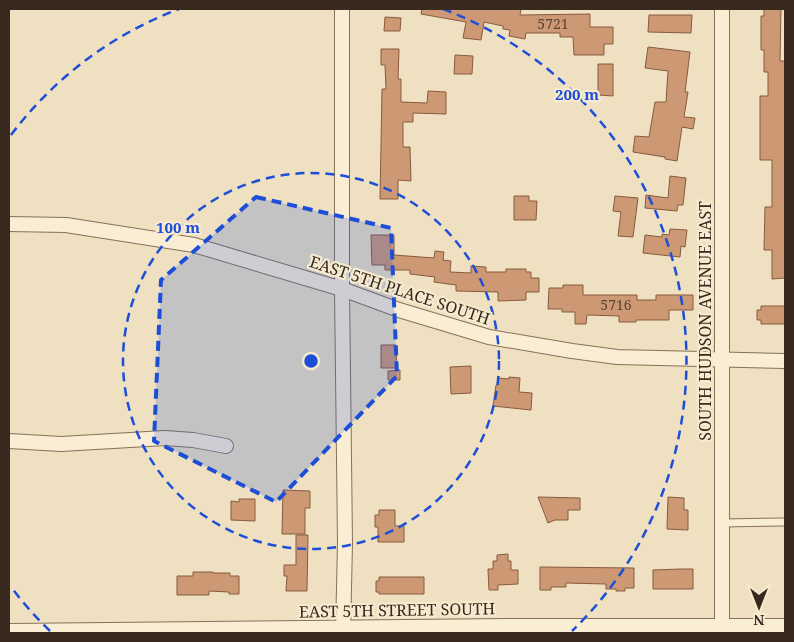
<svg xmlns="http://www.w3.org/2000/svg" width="794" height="642" font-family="'Noto Serif',serif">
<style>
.building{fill:#cd9975;stroke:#875a3e}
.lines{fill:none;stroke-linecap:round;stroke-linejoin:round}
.lane-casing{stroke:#877158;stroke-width:9}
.street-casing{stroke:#877158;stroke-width:16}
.lane{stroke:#f9edd3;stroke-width:7}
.street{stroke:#f9edd3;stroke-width:14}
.marked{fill:#1d4ed8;fill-opacity:0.2;stroke:#1d4ed8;stroke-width:4;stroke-dasharray:10 6;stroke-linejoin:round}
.ring{fill:none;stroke:#1d4ed8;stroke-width:2.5;stroke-dasharray:9 6}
.labels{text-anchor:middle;stroke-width:4.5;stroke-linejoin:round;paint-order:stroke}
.number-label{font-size:14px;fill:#5c4533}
.street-label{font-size:16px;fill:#37291d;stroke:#f6ead0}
.centre{fill:#1d4ed8;stroke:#f6ead0;stroke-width:2.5}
.ring-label{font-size:15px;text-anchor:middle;font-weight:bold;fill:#1d4ed8;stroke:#f6ead0;stroke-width:4.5;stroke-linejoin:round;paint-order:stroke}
</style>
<rect width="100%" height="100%" fill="#eee0c0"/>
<g class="building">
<path d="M422 9H521L520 15 590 14V27H613V44H604V55H574L573 37H560V33H526L525 39 509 36 510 30 503 29V26L484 22 481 40 463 38 466 22 421 14Z"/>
<path d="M764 9H781L780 61H785V278L772 279V250H764L765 207H772V160H760V96H768V72H764V50H761V16H764Z"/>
<path d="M649 15H692L691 33 648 32Z"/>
<path d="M385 17 401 18 400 31H384Z"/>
<path d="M648 47 690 52 685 92H688L684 117 695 118 693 129 682 127 677 161 665 159V157L633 152 635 136 649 137 655 102H666L668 71 645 68Z"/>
<path d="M381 49H399L398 79H401V102L427 103 428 91 446 92V114L413 113V122H403V147H410L411 181 398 180V199H380L382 89H386L385 65H381Z"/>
<path d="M455 55 473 56 472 74H454Z"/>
<path d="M598 64H613V96L598 95Z"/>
<path d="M670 176 686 178 683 205H678L677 211 645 208 646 195 668 198Z"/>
<path d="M514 196H529V201H537L536 220H514Z"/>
<path d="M615 196 638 198 633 237 618 236 621 212 613 211Z"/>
<path d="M670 229 687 230 685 247 681 246 680 257 643 253 645 235 662 237V234L669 235Z"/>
<path d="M371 235H394V255L434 258 435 251 444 252 443 260 451 261 450 272 471 273V266L486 267V272H506V269H526V272H531V278H539V292H526V300L498 301V292L456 291V285L434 282 435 277 410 274V270H385V265H372Z"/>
<path d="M563 285H583V295H637V300H656V295H693V310H669V320H636V322H619V316L587 315 586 324H575V312H562V309H548L549 288H563Z"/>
<path d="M761 306H785V324H761V320H757V310H761Z"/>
<path d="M381 345H396L397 368H381Z"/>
<path d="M471 366V393L451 394 450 367Z"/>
<path d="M400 370V380H388V371Z"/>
<path d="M509 377 520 378 519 392 532 393 531 410 493 406 496 385H498V378L509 379Z"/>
<path d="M283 490 310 491V508H305V534H282Z"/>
<path d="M538 497 580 498V510H568V520H555L548 523Z"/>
<path d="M668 497 684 498V510H688V530L667 529Z"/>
<path d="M239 499H255V521L231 520V501L239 502Z"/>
<path d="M379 510H395V526H404V542H378V527H375V515H379Z"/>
<path d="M296 535H308L307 591H286L287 576H284V565H296Z"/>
<path d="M508 554V561H511V570H518V584L498 585V590H489L488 569H493V561H497V555Z"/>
<path d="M540 567 634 568V588H625V591H616V589H606V584L566 583V587H551V590H540Z"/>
<path d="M681 569H693V589H653V570Z"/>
<path d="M193 572H213V573H230V576H239V594H229V592L209 591V595H177V576H193Z"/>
<path d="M379 577H424V594H379V592H376V581H379Z"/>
</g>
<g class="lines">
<defs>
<path id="lane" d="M723 523 785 522"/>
<g id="street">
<path d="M342 9V289L345 543 343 633"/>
<path d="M9 224 66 225 194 245 342 289 399 310 489 337 572 351 617 357 785 361"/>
<path d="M9 441 61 444 165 438 193 440 226 446"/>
<path d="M9 631 507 626H785"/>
<path d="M722 633V9"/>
</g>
</defs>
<use href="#lane" class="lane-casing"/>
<use href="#street" class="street-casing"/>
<use href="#lane" class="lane"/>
<use href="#street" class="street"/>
</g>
<path class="marked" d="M256 197 391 228 397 376 276 502 154 441 161 280Z"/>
<g class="ring">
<circle cx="311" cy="361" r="188"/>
<path d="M50 631A376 376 0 0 1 11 587M11 135A376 376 0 0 1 179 9M443 9A376 376 0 0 1 572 631"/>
</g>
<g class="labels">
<g class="number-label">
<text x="553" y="29">5721</text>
<text x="616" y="310">5716</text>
</g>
<g class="street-label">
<text transform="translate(400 290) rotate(18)" y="6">EAST 5TH PLACE SOUTH</text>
<text transform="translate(705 321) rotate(-90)" y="6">SOUTH HUDSON AVENUE EAST</text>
<text transform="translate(397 610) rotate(-1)" y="6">EAST 5TH STREET SOUTH</text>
</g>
</g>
<circle cx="311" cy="361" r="8" class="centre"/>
<g class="ring-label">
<text x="577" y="100">200 m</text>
<text x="178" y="233">100 m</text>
</g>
<rect width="794" height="642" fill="none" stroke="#37291d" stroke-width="20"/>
<g transform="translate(759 607) rotate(180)" stroke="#f6ead0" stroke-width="4" paint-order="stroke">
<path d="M0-4L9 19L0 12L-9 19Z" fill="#37291d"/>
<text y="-8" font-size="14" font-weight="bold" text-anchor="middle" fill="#37291d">N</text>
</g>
</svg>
